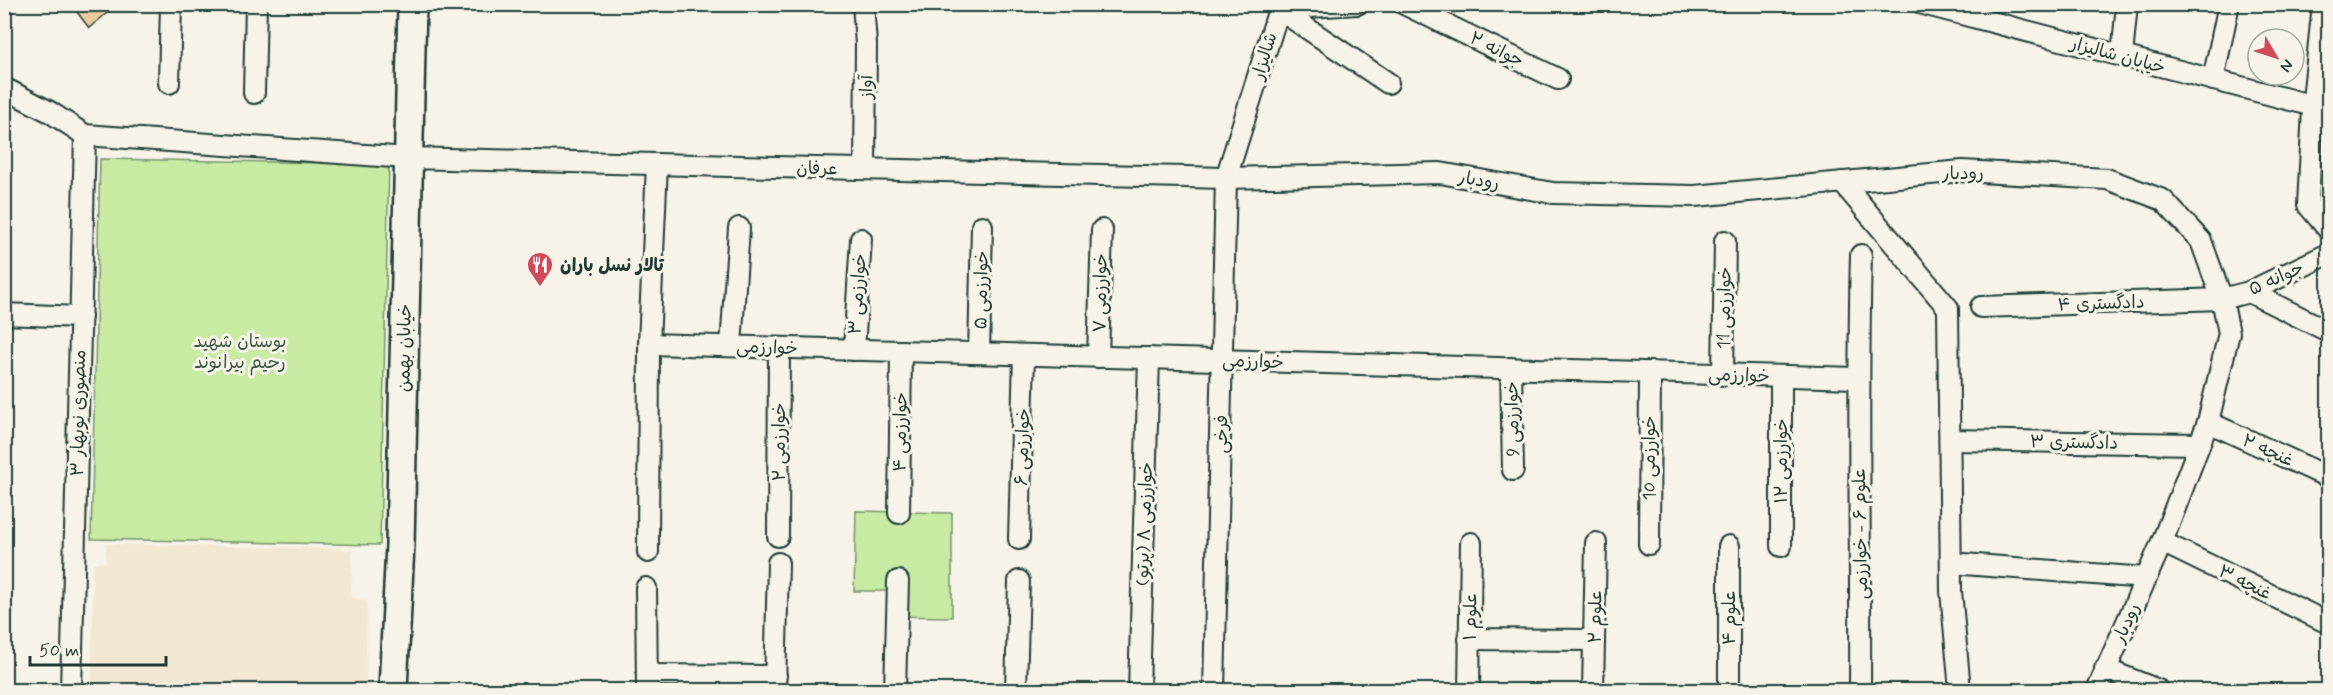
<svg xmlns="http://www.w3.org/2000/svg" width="2333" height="695" font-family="Mynerve,'Playpen Sans Arabic',sans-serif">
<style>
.built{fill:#f2e7d2}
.green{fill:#c8eaa3;stroke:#74946c;stroke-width:1.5}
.building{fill:#e8cc9d;stroke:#1f3d34;stroke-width:1.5}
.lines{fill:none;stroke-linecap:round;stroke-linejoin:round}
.street-casing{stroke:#1f3d34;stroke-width:24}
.secondary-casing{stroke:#1f3d34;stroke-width:32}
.street{stroke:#f7f3e8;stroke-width:20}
.secondary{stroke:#f7f3e8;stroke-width:27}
.labels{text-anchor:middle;stroke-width:6;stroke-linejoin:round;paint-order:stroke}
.street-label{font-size:18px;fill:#1f3d34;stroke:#f7f3e8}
.poi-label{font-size:18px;font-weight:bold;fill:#1f3d34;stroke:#f7f3e8;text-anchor:start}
.park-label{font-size:18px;fill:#385745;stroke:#f7f3e8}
</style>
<rect width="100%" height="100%" fill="#f7f3e8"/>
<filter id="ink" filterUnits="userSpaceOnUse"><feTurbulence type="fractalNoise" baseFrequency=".0167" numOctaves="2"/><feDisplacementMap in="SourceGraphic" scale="12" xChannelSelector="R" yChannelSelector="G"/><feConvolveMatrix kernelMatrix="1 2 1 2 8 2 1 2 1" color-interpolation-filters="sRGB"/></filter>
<g filter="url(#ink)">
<path class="built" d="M106 544 352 549 351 597 367 601 366 690H92L93 563 106 562Z"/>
<g class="green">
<path d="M100 159 389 164 380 545 91 539Z"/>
<path d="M856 511 952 513V617L890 616 888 591H854Z"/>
</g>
<path class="building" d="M71 4H118L89 28Z"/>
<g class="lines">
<defs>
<g id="street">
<path d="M863 4 866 44 865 169"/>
<path d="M1404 4 1558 79"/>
<path d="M1923 4 2314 106"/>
<path d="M2323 4 2314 90 2308 205 2328 229"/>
<path d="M1277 8 1388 83"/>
<path d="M2122 56 2127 4"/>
<path d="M2213 80 2229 4"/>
<path d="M169 83 171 4"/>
<path d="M4 88 50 112 85 135 408 158 1226 178 1440 173 1553 193 1695 196 1962 171 2107 179 2163 200 2201 241 2222 299 2229 333 2208 422 2162 542 2097 690"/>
<path d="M254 93 256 4"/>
<path d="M1842 182 1948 308 1951 591 1960 690"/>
<path d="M2249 292 2328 331"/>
<path d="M1981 307 2222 299 2249 292 2328 254"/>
<path d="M4 314 81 317"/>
<path d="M649 344 1857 378"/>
<path d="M731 346 739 228"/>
<path d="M854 350 861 239"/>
<path d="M979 353 982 226"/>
<path d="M1098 357 1102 230"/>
<path d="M1511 368 1513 470"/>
<path d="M1723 375 1725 241"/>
<path d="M2208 422 2328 477"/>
<path d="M1950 440 2199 444"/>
<path d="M899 513 901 351"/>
<path d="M778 536 779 348"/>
<path d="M1019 539 1024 355"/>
<path d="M2162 542 2328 623"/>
<path d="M1649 544 1650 372"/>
<path d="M1781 546V376"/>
<path d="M648 552 649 344 657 164"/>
<path d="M1951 563 2146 578"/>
<path d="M646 588 647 690"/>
<path d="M1469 639 1594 640"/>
<path d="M2105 669 2158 690"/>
<path d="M648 675 776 676"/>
<path d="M71 690 85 135"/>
<path d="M775 690 778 563"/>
<path d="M895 690 898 581"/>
<path d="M1016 690 1019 581"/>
<path d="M1139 690 1149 358"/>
<path d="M1214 690 1226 178 1279 9 1357 4"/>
<path d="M1469 690 1471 543"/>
<path d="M1593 690 1596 543"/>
<path d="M1729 690V546"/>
<path d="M1860 690C1861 545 1857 400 1861 255"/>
</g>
<path id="secondary" d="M393 690 400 545 412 4"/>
</defs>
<use href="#street" class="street-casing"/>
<use href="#secondary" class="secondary-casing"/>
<use href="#street" class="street"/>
<use href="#secondary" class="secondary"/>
</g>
</g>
<defs>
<symbol id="restaurant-pin" viewBox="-11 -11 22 30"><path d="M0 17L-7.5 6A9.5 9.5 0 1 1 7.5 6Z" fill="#d1495b" stroke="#f7f3e8"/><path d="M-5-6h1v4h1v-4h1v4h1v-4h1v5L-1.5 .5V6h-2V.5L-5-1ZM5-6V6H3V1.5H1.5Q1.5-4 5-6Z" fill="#fff"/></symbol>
</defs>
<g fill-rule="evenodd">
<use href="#restaurant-pin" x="525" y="250" width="30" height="40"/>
</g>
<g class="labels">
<g class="street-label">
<text transform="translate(1497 49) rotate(26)" y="6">جوانه ۲</text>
<text transform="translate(2118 55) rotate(15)" y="6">خیابان شالیزار</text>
<text transform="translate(1264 56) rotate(-73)" y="6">شالیزار</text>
<text transform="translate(866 87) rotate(-89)" y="6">آواز</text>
<text transform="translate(817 168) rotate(1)" y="6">عرفان</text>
<text transform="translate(1963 173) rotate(-1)" y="6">رودبار</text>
<text transform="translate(1479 180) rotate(10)" y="6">رودبار</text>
<text transform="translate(2276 278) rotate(-24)" y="6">جوانه ۵</text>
<text transform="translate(981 290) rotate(-89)" y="6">خوارزمی ۵</text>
<text transform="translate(1100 293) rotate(-89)" y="6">خوارزمی ۷</text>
<text transform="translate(857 294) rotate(-86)" y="6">خوارزمی ۳</text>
<text transform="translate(2101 303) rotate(-2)" y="6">دادگستری ۴</text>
<text transform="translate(1724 308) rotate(-89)" y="6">خوارزمی 11</text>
<text transform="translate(767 347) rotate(2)" y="6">خوارزمی</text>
<text transform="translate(404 348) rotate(-89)" y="6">خیابان بهمن</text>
<text transform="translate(1253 361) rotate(2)" y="6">خوارزمی</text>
<text transform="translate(1739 375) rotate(2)" y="6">خوارزمی</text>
<text transform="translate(78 413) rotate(-89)" y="6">منصوری نوبهار ۳</text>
<text transform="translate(1512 419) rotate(-91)" y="6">خوارزمی 9</text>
<text transform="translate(900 432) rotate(-89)" y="6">خوارزمی ۴</text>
<text transform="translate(1221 434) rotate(-89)" y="6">فرخی</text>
<text transform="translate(779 442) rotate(-90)" y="6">خوارزمی ۲</text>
<text transform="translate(2074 442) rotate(1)" y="6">دادگستری ۳</text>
<text transform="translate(1022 447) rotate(-88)" y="6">خوارزمی ۶</text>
<text transform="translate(2268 450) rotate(24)" y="6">غنچه ۲</text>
<text transform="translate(1649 458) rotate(-90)" y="6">خوارزمی 10</text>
<text transform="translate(1781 461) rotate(-90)" y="6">خوارزمی ۱۲</text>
<text transform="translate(1144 524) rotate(-88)" y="6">خوارزمی ۸ (پرتو)</text>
<text transform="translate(1860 534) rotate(-91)" y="6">علوم ۶ - خوارزمی</text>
<text transform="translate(2245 582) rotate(26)" y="6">غنچه ۳</text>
<text transform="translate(1470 617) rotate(-89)" y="6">علوم ۱</text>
<text transform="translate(1595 617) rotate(-89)" y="6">علوم ۲</text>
<text transform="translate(1729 618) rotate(-90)" y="6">علوم ۴</text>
<text transform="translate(2126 623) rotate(-66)" y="6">رودبار</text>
</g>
<g class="poi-label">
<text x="560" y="271">تالار نسل باران</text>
</g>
<g class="park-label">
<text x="240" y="347">بوستان شهید<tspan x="240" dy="21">رحیم بیرانوند</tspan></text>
</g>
</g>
<rect width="2333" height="695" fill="none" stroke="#f7f3e8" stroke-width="24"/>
<rect x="12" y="12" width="2309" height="671" fill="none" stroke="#1f3d34" stroke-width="2" filter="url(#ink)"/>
<g transform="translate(2276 57) rotate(129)"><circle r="28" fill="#f7f3e8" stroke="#a1aaa0" stroke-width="1.5"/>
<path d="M0-4.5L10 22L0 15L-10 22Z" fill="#d1495b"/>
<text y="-9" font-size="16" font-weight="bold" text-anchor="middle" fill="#1f3d34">N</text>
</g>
<path d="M30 656v9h136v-9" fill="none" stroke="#1f3d34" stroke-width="3"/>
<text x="39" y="656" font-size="18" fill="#1f3d34" stroke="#f7f3e8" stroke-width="4.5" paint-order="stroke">50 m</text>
</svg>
